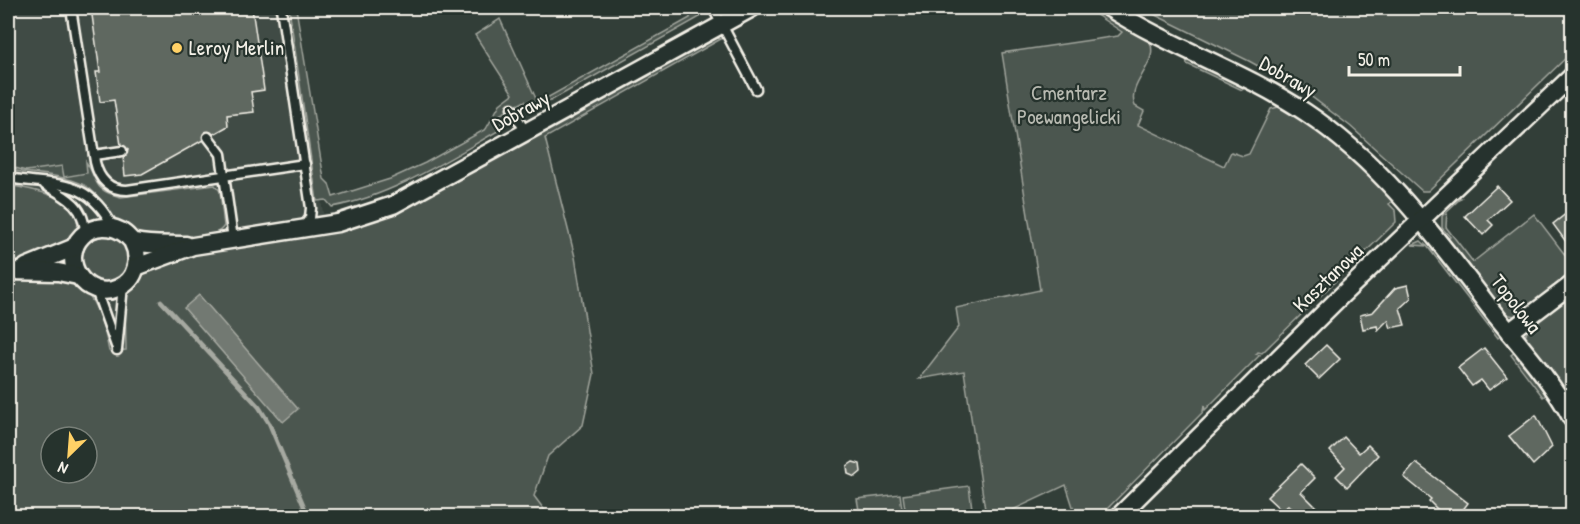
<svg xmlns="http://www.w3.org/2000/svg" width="1580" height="524" font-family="'Patrick Hand',sans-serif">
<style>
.built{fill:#404b44}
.green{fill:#4c564f;stroke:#a0a49c;stroke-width:1.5;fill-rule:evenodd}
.water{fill:#727972;stroke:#a6a9a1;stroke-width:1.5}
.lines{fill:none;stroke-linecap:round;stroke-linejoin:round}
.stream{stroke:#a6a9a1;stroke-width:4.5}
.building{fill:#5f6861;stroke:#f4f1e8;stroke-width:1.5}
.service-casing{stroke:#f4f1e8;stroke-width:13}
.minor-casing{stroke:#f4f1e8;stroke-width:21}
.service{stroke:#26332d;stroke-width:8}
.minor{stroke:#26332d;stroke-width:16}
.poi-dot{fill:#ffd166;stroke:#26332d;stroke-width:2}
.labels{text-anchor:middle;stroke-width:4.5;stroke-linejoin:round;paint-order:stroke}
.poi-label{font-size:21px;fill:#f4f1e8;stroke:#26332d;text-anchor:start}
.street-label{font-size:21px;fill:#f4f1e8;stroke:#26332d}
.park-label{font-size:21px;fill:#b9bbb2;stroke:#26332d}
</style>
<rect width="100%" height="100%" fill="#323e38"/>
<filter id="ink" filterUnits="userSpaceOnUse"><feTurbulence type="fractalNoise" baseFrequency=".0167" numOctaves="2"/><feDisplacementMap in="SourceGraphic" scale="12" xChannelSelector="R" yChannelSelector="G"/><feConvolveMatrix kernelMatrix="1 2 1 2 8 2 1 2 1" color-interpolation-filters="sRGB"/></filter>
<g filter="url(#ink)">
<path class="built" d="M8 8H292L328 246 125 321 126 350 109 352 8 294Z"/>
<g class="green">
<path d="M289 8H296L324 179 329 184 333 197 390 179 425 163 486 129 500 104 513 94 475 35 500 19 538 103 690 18 691 8H696L700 17 536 109 531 110 525 101 499 115 503 128C450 158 393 196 332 207L326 200 317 201Z"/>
<path d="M1086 8H1097L1147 37C1165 61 1125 82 1135 106L1144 111 1138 125 1224 166 1231 152 1243 156 1249 154 1271 109 1282 106 1336 143 1394 199 1389 204 1395 210 1396 222 1262 353 1258 352 1256 354 1260 355 1205 410 1204 405 1203 412 1100 516H1076L1066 485 1000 516H986L964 371 919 379 959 327 956 308 1040 290 1002 53 1118 36 1122 32Z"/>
<path d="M1141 8H1572V52L1428 191H1422L1350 126 1305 92 1249 61Z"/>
<path d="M713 37 721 39 545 138 575 257 594 374 583 425 548 456 534 496 549 516H8V280C76 272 96 283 109 351L126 350 125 299 143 272 190 255 322 235 395 211 460 178ZM51 437H87V473H51Z"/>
<path d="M1186 57 1248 86 1242 90 1187 64Z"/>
<path d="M86 162C99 180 91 190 121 197L215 185 220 191 224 226C217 236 207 235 196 237 165 241 138 241 115 218 104 207 99 193 84 185 62 174 31 174 8 170V166L26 171 62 166 64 177 87 173Z"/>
<path d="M8 185C32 190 74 194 78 224 71 254 32 258 8 263Z"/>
<path d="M1461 198 1447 211 1446 227 1473 262 1534 214 1572 264V275L1524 312 1515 316 1505 314 1446 240 1450 237 1442 228V216L1460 198Z"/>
<circle cx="105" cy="259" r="23"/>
<path d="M1421 241 1432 251 1436 249 1502 335 1498 338 1427 246 1412 245Z"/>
<path d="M1572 292V405L1524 337 1533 322Z"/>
<path d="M1515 352 1547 394 1543 397 1511 355Z"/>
<path d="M969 486 973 516H906L903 495Z"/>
<path d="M900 494 903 516H860L857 499Z"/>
</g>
<path class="water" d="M199 295 298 409 283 422 184 308Z"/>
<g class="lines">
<path class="stream" d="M161 301 259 407 269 423 308 516"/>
</g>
<g class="building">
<path d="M91 8H252L264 90 251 92 254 112 227 115 228 126 214 134 205 132 203 140 142 174 125 176 123 157 128 150 121 145 114 100 100 102 96 72H100Z"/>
<path d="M1497 186 1510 200 1488 220 1493 225 1483 235 1465 216Z"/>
<path d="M1572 209V250L1553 224Z"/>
<path d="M1408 285 1411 298 1400 308 1405 325 1391 328 1388 320 1378 330 1377 326 1363 329 1360 315 1373 312 1395 288Z"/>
<path d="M1326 345 1340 359 1319 379 1305 365Z"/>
<path d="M1484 348 1507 377 1489 390 1481 380 1472 386 1458 368Z"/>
<path d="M1536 415 1552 447 1533 465 1509 436Z"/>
<path d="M1344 437 1359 453 1368 445 1378 455 1347 487 1336 476 1345 467 1330 451Z"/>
<path d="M853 462 860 464 861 472 855 477 848 474 847 466Z"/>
<path d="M1416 463 1468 503 1462 511V515L1444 516 1429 501 1431 499 1404 477Z"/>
<path d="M1301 464 1315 478 1301 492 1325 516H1300L1288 505 1282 511 1267 497Z"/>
</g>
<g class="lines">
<defs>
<g id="service">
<path d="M71 8 95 162C99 180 109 190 127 190L305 164"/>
<path d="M281 8 311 208 310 218 304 226"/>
<path d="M713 8 756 89"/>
<path d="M512 108 526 133"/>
<path d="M208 137 221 154 233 239"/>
<path d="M94 155 122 151"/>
<path d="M8 178C57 186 87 177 113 227"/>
<path d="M45 185C67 197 85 206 85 234"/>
<path d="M96 290 116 346"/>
<path d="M117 350 123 285"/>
</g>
<g id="minor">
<path d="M1109 8C1172 48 1243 71 1305 112 1385 165 1440 243 1497 317 1523 349 1553 383 1572 419"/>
<path d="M132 241C141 258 137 280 118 288 86 302 58 260 82 236 93 225 112 224 125 234 129 237 130 241 135 242 151 246 170 244 186 245"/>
<path d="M26 267 75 247"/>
<path d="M136 267 193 246 338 223 393 205 752 8"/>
<path d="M8 271 58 272 78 276"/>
<path d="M1509 332 1572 284"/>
<path d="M1119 516 1342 295 1572 76"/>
</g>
</defs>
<use href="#service" class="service-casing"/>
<use href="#minor" class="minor-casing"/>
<use href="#service" class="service"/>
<use href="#minor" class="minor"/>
</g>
</g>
<circle class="poi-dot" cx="177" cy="48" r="6"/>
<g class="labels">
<g class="poi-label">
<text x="189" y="55">Leroy Merlin</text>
</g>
<g class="street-label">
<text transform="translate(1288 77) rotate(30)" y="7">Dobrawy</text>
<text transform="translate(521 111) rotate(-29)" y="7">Dobrawy</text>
<text transform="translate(1328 278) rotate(-44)" y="7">Kasztanowa</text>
<text transform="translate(1516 304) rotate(52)" y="7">Topolowa</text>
</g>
<g class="park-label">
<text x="1069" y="100">Cmentarz<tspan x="1069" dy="24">Poewangelicki</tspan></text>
</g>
</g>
<rect width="1580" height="524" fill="none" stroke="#26332d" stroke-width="30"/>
<rect x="15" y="15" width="1550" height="494" fill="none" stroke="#f4f1e8" stroke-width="2" filter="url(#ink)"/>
<g transform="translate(69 455) rotate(205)"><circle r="28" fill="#26332d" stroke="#787f78" stroke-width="1.5"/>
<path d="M0-4.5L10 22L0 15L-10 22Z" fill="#ffd166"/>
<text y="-9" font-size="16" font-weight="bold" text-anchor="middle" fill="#f4f1e8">N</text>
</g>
<path d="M1349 66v9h111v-9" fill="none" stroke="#f4f1e8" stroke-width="3"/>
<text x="1358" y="66" font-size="18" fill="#f4f1e8" stroke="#26332d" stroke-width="4.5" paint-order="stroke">50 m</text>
</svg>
